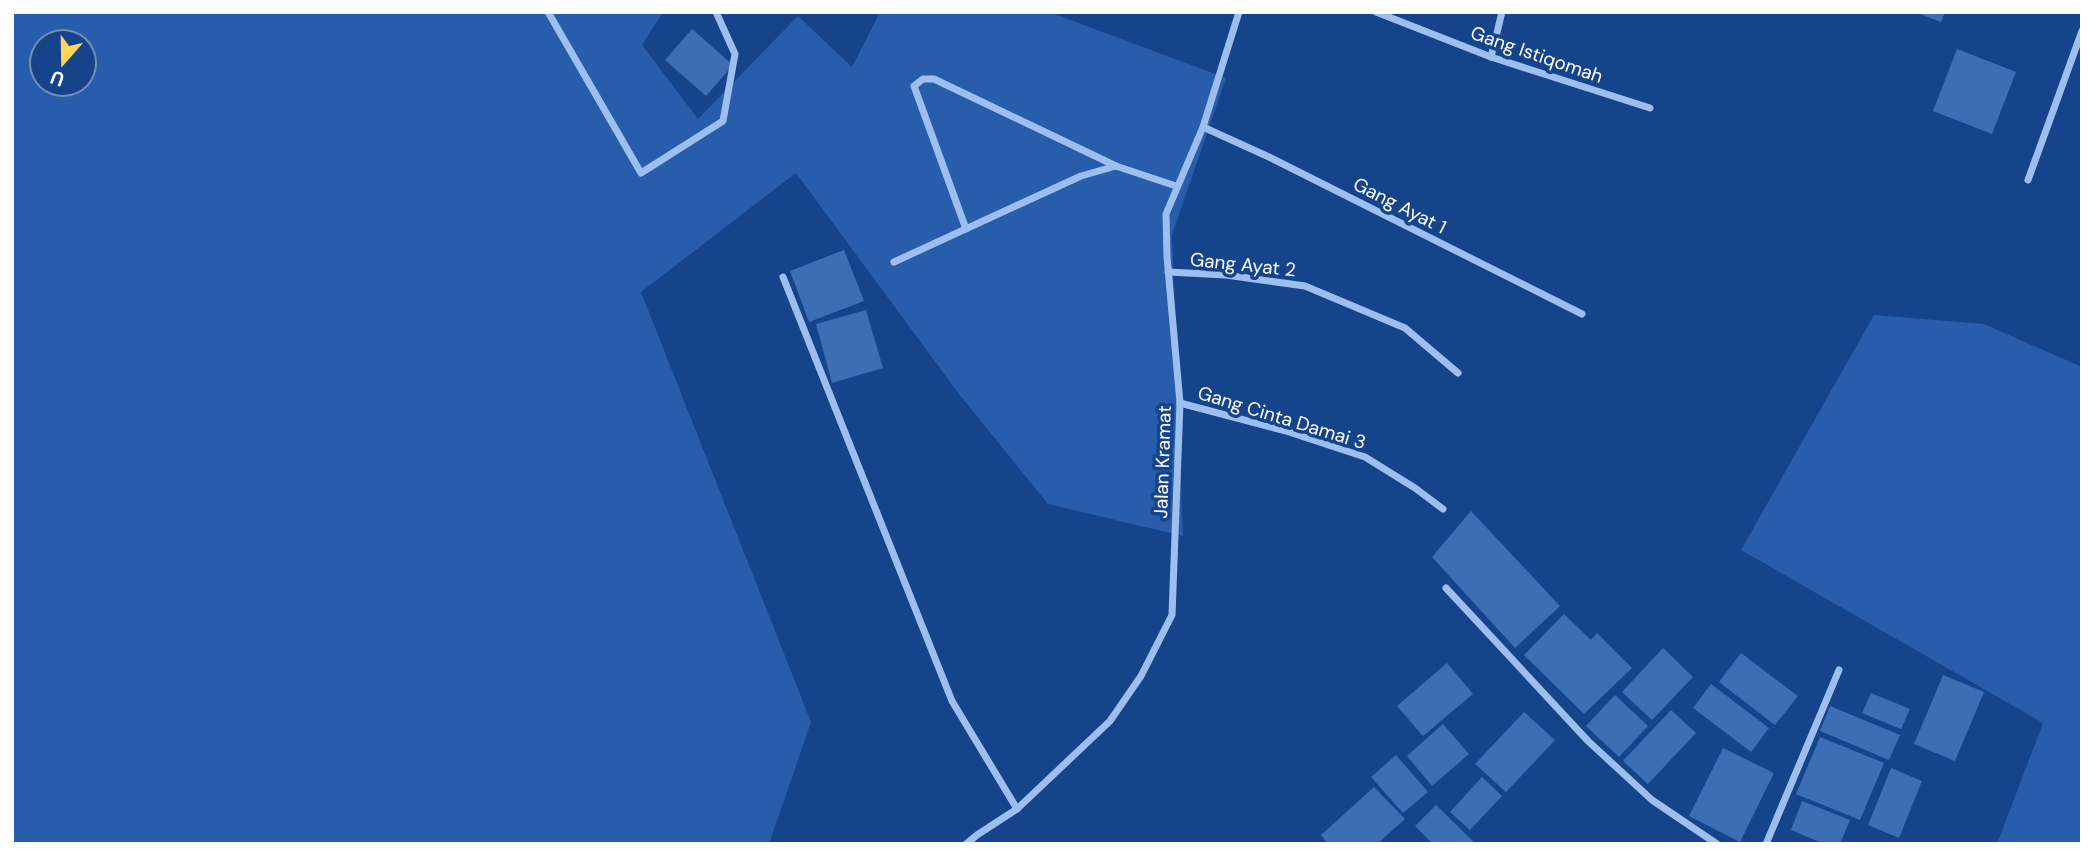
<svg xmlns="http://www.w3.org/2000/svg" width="2094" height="856" font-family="'DM Sans',sans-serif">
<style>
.green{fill:#275daa;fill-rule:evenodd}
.building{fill:#3d6eb4}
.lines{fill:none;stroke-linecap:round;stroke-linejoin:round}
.minor{stroke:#9dbff0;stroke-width:7}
.labels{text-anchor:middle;stroke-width:7;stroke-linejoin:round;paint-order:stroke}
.street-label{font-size:19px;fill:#fff;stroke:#15448b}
</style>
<rect width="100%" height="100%" fill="#15448b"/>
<g class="green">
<path d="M12 12H663L642 45 698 119 798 16 852 67 880 12H1049L1226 78 1172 235 1183 536 1048 504 959 394 796 173 641 292 811 722 769 844H12ZM42 42H84V84H42Z"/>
<path d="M1874 315 1984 324 2082 367V844H1997L2043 723 1741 550Z"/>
</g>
<g class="building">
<path d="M1915 12H1945L1941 22Z"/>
<path d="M692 29 733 65 706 96 665 60Z"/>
<path d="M1957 49 2016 72 1992 134 1933 111Z"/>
<path d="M844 250 864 301 809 322 790 271Z"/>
<path d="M866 310 883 368 832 383 816 324Z"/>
<path d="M1471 511 1560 606 1515 648 1432 557Z"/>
<path d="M1564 614 1591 640 1597 633 1632 668 1584 714 1524 655Z"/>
<path d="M1663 648 1693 677 1652 720 1622 692Z"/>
<path d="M1741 653 1798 696 1775 725 1719 682Z"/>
<path d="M1447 663 1473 694 1423 736 1397 706Z"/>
<path d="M1943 675 1984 692 1955 761 1914 744Z"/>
<path d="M1711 684 1769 728 1751 752 1693 708Z"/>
<path d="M1871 693 1910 709 1901 729 1862 713Z"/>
<path d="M1615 695 1648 726 1619 757 1586 726Z"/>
<path d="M1830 706 1900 735 1889 760 1820 731Z"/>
<path d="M1671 710 1696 733 1648 784 1623 761Z"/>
<path d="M1524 712 1555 740 1506 792 1475 764Z"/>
<path d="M1443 724 1469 754 1432 786 1407 756Z"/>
<path d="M1820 737 1884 763 1860 820 1796 794Z"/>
<path d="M1723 748 1774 773 1740 842 1689 816Z"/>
<path d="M1396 755 1428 792 1403 813 1371 777Z"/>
<path d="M1891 768 1922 781 1899 838 1868 825Z"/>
<path d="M1482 777 1502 796 1470 830 1450 812Z"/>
<path d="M1374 787 1405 819 1377 844H1328L1321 835Z"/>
<path d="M1802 801 1850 820 1840 844H1824L1791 830Z"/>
<path d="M1436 805 1476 844H1433L1415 826Z"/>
</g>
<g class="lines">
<g class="minor">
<path d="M548 12 641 173 723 121 735 54 716 12"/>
<path d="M1376 12 1491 57 1650 108"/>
<path d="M1491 57 1502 12"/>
<path d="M1203 127 1269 157 1582 314"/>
<path d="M2028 180 2082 31"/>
<path d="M966 229 914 86 923 79H934L1116 166"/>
<path d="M894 262 1081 176 1116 166 1176 186"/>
<path d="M1168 272 1226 275 1305 286 1405 328 1458 373"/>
<path d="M783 277 952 701 1017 809"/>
<path d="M1180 403 1286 431 1365 457 1415 488 1443 509"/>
<path d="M1446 588 1588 741 1652 800 1717 844"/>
<path d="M966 844 977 835 1017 809 1110 721 1141 676 1172 615 1180 403 1167 257 1166 214 1203 127 1239 12"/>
<path d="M1766 844 1839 670"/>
</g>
</g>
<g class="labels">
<g class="street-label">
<text transform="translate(1537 54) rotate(19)" y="7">Gang Istiqomah</text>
<text transform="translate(1400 205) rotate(27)" y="7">Gang Ayat 1</text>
<text transform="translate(1243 264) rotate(6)" y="7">Gang Ayat 2</text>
<text transform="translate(1282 417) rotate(17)" y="7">Gang Cinta Damai 3</text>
<text transform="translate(1162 462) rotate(-88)" y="7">Jalan Kramat</text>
</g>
</g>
<rect width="2094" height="856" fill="none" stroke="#ffffff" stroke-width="28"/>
<g transform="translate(63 63) rotate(200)"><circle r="33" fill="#15448b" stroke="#738fb9" stroke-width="2"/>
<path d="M0-5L12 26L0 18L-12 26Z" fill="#ffd65b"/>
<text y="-10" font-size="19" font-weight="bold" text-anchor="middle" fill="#ffffff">U</text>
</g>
</svg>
